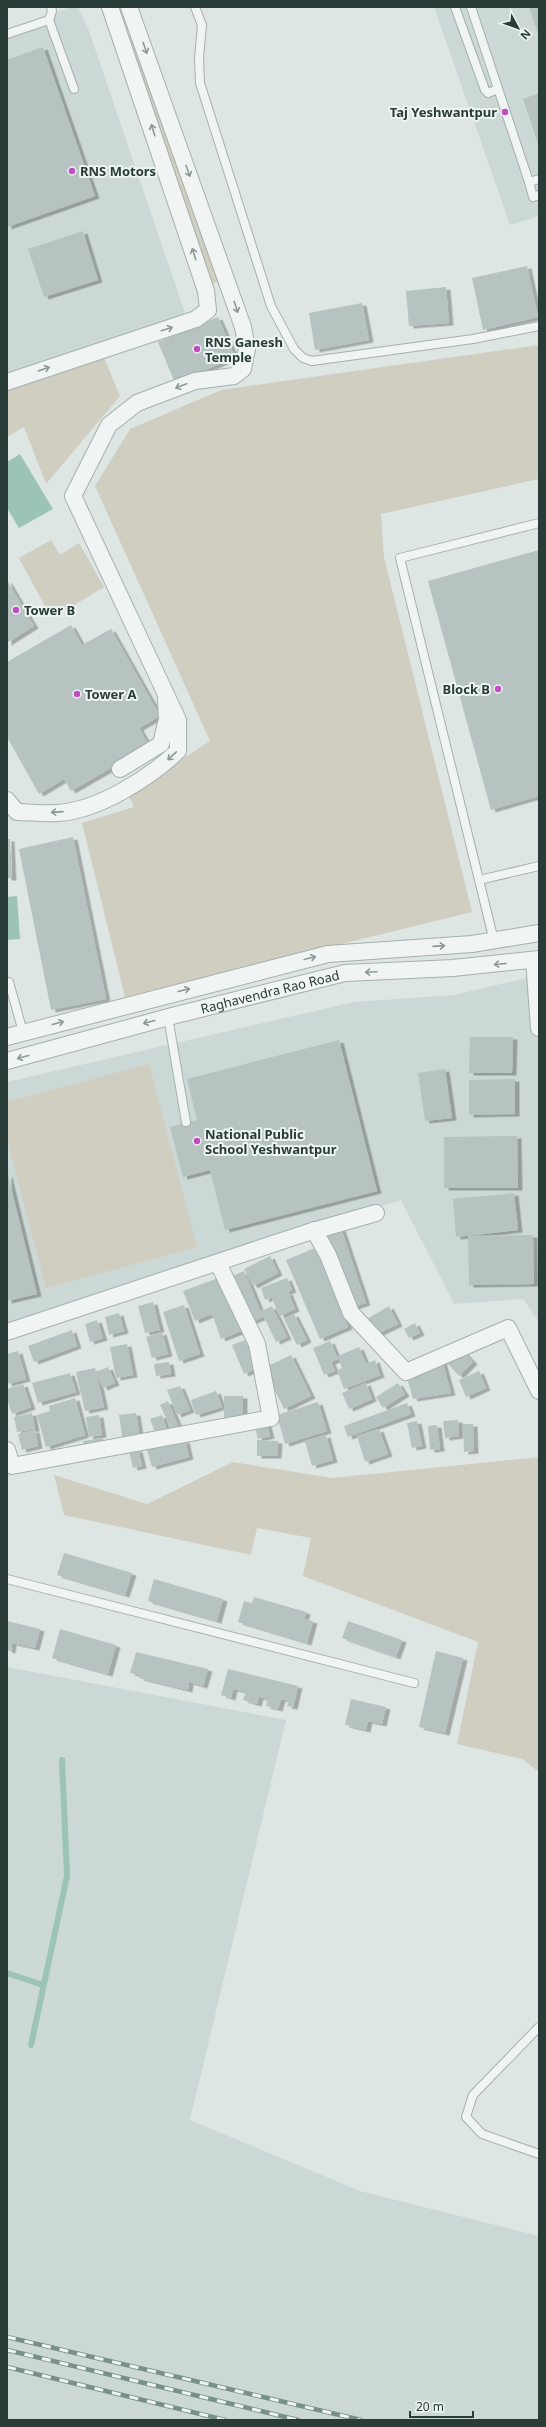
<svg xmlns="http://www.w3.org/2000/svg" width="546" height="2427" font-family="'Noto Sans',sans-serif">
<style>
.built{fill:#ccd8d5}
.green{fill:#d0cec0}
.water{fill:#9cc4b6}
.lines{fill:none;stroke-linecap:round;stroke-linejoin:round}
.stream{stroke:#9cc4b6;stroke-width:6}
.building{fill:#b6c3c0;filter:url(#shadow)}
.service-casing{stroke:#a4b0ad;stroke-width:10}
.minor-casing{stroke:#a4b0ad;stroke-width:18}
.service{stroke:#f0f5f4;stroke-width:8}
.minor{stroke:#f0f5f4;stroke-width:16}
.rail-casing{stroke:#798f89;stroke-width:4.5}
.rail{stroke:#edf4f2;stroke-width:3;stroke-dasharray:9;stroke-linecap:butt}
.oneway{stroke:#8c9896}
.poi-dot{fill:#c14dc2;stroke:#edf4f2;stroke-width:1.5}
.labels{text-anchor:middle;stroke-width:4;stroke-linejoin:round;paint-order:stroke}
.poi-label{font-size:13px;font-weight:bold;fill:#293c38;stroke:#edf4f2;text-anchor:start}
.street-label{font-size:13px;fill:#293c38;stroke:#edf4f2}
</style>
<defs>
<filter id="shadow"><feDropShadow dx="4.5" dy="2.5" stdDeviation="0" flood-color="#0004"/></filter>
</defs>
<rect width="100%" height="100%" fill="#dee6e4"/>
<g class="built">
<path d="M71 7H78L88 28 185 313 7 379V30Z"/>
<path d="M434 7H539V216L510 225Z"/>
<path d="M539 975V1322L523 1299 454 1304 401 1200 7 1324V1082L354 1002 454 995Z"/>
<path d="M7 1667 286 1720 190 2120 360 2191 539 2236V2420H7Z"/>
</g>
<g class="green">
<path d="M138 33 220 281 211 284 129 36Z"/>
<path d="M539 345V479L381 514 384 557 472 912 125 997 82 823 134 807 128 795 210 741 95 486 130 429 221 390Z"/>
<path d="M103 355 120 396 46 484 24 427 7 437V389Z"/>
<path d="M51 540 60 555 79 543 104 587 66 610 46 608 19 558Z"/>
<path d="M149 1064 197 1247 46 1288 7 1139V1102Z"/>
<path d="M539 1457V1772L522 1759 457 1744 478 1642 303 1576 311 1538 257 1528 251 1555 64 1515 54 1475 147 1504 233 1462 332 1478Z"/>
</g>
<g class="water">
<path d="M20 454 53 509 19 528 7 508V462Z"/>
<path d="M17 896 20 939 7 940V897Z"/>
</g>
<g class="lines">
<g class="stream">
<path d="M7 1973 43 1985"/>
<path d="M31 2045 67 1876 62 1760"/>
</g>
</g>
<g class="building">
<path d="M529 7H539V37Z"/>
<path d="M43 47 95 196 7 227V60Z"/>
<path d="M539 93V147L523 99Z"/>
<path d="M83 231 98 280 44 297 28 249Z"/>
<path d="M527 266 538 317 483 330 472 278Z"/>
<path d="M446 287 449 323 409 326 406 291Z"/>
<path d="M362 303 369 340 315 350 309 313Z"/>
<path d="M218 317 235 357 175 383 158 342Z"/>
<path d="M539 550V796L491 810 428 581Z"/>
<path d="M7 580 34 626 7 643Z"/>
<path d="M71 625 82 645 111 629 160 716 139 728 149 746 71 791 64 779 39 794 7 737V662Z"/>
<path d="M73 837 106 999 51 1010 19 849Z"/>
<path d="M7 839H10L12 878H7Z"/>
<path d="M470 1037H513L512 1073H469Z"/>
<path d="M339 1040 377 1191 225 1230 210 1170 183 1177 170 1127 197 1120 187 1079Z"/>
<path d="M445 1069 452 1118 425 1121 418 1073Z"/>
<path d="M515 1079V1114L469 1115V1080Z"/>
<path d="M517 1136 518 1188H444V1137Z"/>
<path d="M8 1175 37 1294 7 1301V1176Z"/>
<path d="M514 1193 518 1230 456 1237 453 1199Z"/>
<path d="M341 1228 366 1303 351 1308 326 1233Z"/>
<path d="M533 1235 534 1284 469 1285 468 1236Z"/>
<path d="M315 1248 348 1327 320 1339 286 1260Z"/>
<path d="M270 1256 278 1273 253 1286 244 1269Z"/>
<path d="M244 1271 263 1317 248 1323 228 1278Z"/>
<path d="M221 1277 241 1331 221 1339 212 1314 195 1321 183 1291Z"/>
<path d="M287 1278 292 1290 265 1300 261 1288Z"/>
<path d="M288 1292 295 1309 280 1316 272 1299Z"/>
<path d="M153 1302 160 1330 145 1333 138 1306Z"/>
<path d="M184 1305 200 1354 179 1361 163 1312Z"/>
<path d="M272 1306 287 1337 276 1342 261 1311Z"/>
<path d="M389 1306 398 1324 375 1335 367 1319Z"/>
<path d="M119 1313 124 1331 109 1335 105 1317Z"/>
<path d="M294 1314 307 1340 297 1345 284 1319Z"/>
<path d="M97 1320 103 1338 90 1342 85 1324Z"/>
<path d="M415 1323 420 1333 409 1338 404 1329Z"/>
<path d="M72 1330 77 1346 34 1362 28 1346Z"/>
<path d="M162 1332 168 1354 152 1358 146 1337Z"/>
<path d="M245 1340 257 1368 244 1374 232 1345Z"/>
<path d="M330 1341 338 1359 331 1362 335 1371 324 1375 313 1348Z"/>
<path d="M127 1344 133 1375 116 1378 110 1347Z"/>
<path d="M359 1347 366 1364 375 1360 380 1375 344 1389 337 1370 342 1368 338 1356Z"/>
<path d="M462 1350 473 1362 459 1376 447 1363Z"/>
<path d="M18 1351 26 1379 7 1384V1354Z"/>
<path d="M291 1355 311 1396 284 1409 264 1368Z"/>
<path d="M442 1360 451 1393 413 1399 406 1375Z"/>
<path d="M169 1362 171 1374 156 1376 154 1364Z"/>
<path d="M108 1367 115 1383 103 1388 96 1372Z"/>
<path d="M95 1368 104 1407 85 1411 76 1372Z"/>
<path d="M479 1371 486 1388 466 1397 459 1380Z"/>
<path d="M70 1373 76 1392 38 1403 32 1383Z"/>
<path d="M366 1383 372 1399 349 1409 342 1393Z"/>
<path d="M398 1383 405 1394 383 1408 376 1397Z"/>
<path d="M23 1384 31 1407 12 1414 7 1399V1389Z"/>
<path d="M180 1386 190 1410 177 1415 167 1390Z"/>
<path d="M216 1391 222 1407 196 1415 191 1400Z"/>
<path d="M224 1396H243V1421L224 1422Z"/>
<path d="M75 1398 85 1435 46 1447 37 1415 50 1411 49 1406Z"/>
<path d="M168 1401 180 1430 173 1434 160 1405Z"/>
<path d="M318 1402 327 1431 285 1444 277 1415Z"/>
<path d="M407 1403 411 1414 348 1437 344 1426Z"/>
<path d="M32 1413 35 1429 17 1432 14 1417Z"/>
<path d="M136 1413 140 1439 123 1442 119 1415Z"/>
<path d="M99 1415 102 1435 89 1437 86 1417Z"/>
<path d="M162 1415 168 1433 157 1437 150 1419Z"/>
<path d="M266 1420 270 1436 258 1439 254 1423Z"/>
<path d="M458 1420 459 1436 445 1438 443 1421Z"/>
<path d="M417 1421 422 1446 412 1448 407 1423Z"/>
<path d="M463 1424H473L474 1451 464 1452Z"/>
<path d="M437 1425 440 1449 430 1450 428 1426Z"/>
<path d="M379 1429 388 1454 365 1462 357 1436Z"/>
<path d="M35 1430 38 1446 22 1450 18 1434Z"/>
<path d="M326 1435 333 1460 312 1466 305 1441Z"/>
<path d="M103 1438 104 1447 84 1449 83 1441Z"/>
<path d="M185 1440 189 1457 152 1467 147 1450Z"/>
<path d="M257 1440 278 1441 277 1456H257Z"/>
<path d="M138 1449 142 1466 133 1468 129 1451Z"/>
<path d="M64 1553 132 1573 125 1595 57 1575Z"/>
<path d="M154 1579 223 1599 217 1621 148 1601Z"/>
<path d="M254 1597 306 1612 304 1619 313 1621 307 1643 238 1622 244 1601 252 1603Z"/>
<path d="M7 1621 40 1629 35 1648 12 1643 11 1651 7 1650Z"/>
<path d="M348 1621 402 1640 396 1657 342 1638Z"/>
<path d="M60 1629 116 1645 108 1674 52 1658Z"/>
<path d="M436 1651 463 1658 445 1733 419 1727Z"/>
<path d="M136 1652 208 1669 203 1686 189 1682 188 1690 139 1678 140 1675 130 1673Z"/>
<path d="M228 1669 298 1686 293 1707 287 1706 289 1701 281 1699 278 1709 266 1706 268 1699 259 1697 257 1704 243 1700 246 1692 233 1689 231 1698 221 1695Z"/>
<path d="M351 1699 386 1707 382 1724 368 1721 366 1730 345 1725Z"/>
</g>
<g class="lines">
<defs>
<g id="service">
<path d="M195 7 202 25 199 58 200 83 271 306 294 349 303 358 312 361 473 339 539 326"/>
<path d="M455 7 485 90 488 93 498 89"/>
<path d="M471 7 529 182 539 179"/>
<path d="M49 20 74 89"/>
<path d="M7 34 49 20 52 11 51 7"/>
<path d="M529 182 533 197 539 195"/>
<path d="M479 880 539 866"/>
<path d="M494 941 400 558 539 523"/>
<path d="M9 982 23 1032"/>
<path d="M168 1017 186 1122"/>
<path d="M7 1579 414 1683"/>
<path d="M539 2027 473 2095 466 2117 482 2134 539 2154"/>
</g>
<g id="minor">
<path d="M7 382 196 319 208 310 206 291 110 7"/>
<path d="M120 769 161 744 167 719 166 700"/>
<path d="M7 800 17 812C30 812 44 814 57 813 98 811 149 778 178 751V720L73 496 109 425 137 403 195 381 234 376 243 369 247 349 243 327 129 7"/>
<path d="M534 960 539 1028"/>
<path d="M7 1037 328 954 472 944 539 933"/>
<path id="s1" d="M7 1061 176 1015 345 973 453 968 539 959"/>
<path d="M314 1230 328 1255 351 1313 406 1372 508 1328 539 1391"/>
<path d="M7 1332 306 1233 376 1213"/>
<path d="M7 1450 12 1466 271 1418 257 1344 218 1263"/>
</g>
</defs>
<use href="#service" class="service-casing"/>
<use href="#minor" class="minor-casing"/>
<use href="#service" class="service"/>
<use href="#minor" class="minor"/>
<defs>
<g id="rail">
<path d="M7 2337 361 2420"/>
<path d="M7 2350 298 2420"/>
<path d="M7 2367 225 2420"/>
</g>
</defs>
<use href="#rail" class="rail-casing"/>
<use href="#rail" class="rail"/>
</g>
<defs><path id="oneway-shaft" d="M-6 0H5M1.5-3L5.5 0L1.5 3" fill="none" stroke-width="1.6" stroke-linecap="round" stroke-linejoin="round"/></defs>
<g class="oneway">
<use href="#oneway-shaft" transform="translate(145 48) rotate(71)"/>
<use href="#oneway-shaft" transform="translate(153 130) rotate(-108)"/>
<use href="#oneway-shaft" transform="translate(188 171) rotate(71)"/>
<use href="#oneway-shaft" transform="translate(194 254) rotate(-108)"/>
<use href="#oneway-shaft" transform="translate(236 307) rotate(72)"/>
<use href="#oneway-shaft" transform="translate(167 329) rotate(-17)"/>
<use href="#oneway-shaft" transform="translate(44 369) rotate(-19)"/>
<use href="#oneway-shaft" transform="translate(181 386) rotate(159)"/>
<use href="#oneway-shaft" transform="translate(172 756) rotate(137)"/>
<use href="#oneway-shaft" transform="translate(57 812) rotate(176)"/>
<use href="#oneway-shaft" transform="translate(439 946) rotate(-4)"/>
<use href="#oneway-shaft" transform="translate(310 958) rotate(-14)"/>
<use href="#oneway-shaft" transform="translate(500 964) rotate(175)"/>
<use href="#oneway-shaft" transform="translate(371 972) rotate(177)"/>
<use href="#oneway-shaft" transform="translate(184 990) rotate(-14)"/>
<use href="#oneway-shaft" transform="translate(149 1022) rotate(165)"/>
<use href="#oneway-shaft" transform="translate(58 1023) rotate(-15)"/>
<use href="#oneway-shaft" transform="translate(23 1057) rotate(165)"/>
</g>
<g class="poi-dot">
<circle cx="505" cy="112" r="4"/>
<circle cx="72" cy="171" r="4"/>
<circle cx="197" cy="349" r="4"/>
<circle cx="16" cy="610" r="4"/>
<circle cx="498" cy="689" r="4"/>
<circle cx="77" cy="694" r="4"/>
<circle cx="197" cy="1141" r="4"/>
</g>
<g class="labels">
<g class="poi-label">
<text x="497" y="117" text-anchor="end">Taj Yeshwantpur</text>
<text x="80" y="176">RNS Motors</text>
<text x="205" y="347">RNS Ganesh<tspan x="205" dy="15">Temple</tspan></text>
<text x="24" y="615">Tower B</text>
<text x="490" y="694" text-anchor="end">Block B</text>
<text x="85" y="699">Tower A</text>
<text x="205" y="1139">National Public<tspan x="205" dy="15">School Yeshwantpur</tspan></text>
</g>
<g class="street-label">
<text dy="5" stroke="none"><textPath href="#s1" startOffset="272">Raghavendra Rao Road</textPath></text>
</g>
</g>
<rect width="546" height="2427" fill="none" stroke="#293c38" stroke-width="16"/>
<g transform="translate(518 28) rotate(131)" stroke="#edf4f2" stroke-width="3" paint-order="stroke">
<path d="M0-3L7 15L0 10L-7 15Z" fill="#293c38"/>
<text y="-6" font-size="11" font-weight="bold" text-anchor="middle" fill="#293c38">N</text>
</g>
<path d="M410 2411v6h63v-6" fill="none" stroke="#293c38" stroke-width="2"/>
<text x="416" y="2411" font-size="12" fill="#293c38" stroke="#edf4f2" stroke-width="3" paint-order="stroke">20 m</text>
</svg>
